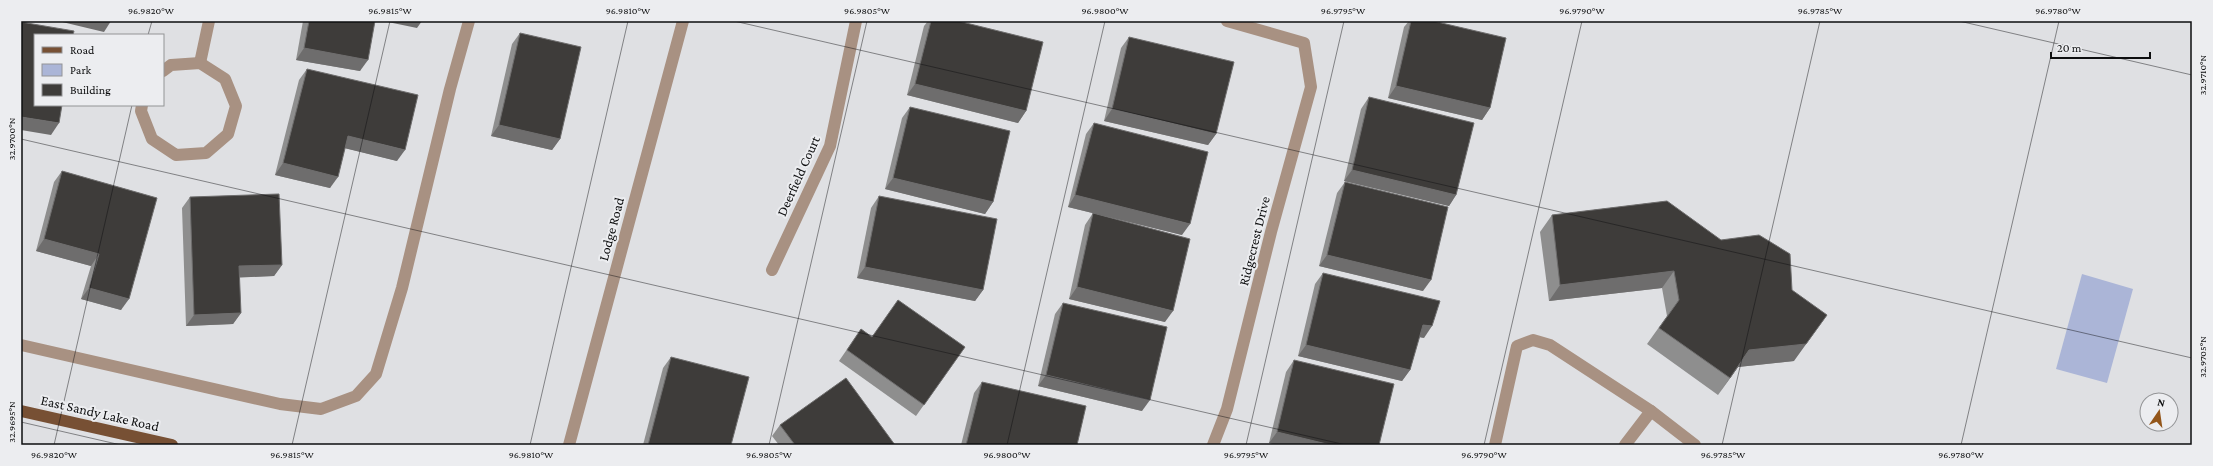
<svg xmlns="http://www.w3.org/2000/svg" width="2213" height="466" font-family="'Crimson Pro',serif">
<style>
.green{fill:#abb5d7}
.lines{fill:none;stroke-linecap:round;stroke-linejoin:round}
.minor{stroke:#a89182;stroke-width:12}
.major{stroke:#775034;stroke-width:12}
.wall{fill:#8e8e8e}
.shaded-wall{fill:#6e6d6d}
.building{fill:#3e3c3a;stroke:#6e6d6d}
.ticks{fill:none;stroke:#0d0e0f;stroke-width:1;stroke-opacity:0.45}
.labels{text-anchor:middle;stroke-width:4;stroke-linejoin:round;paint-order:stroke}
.street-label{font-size:14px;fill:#0d0e0f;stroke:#ecedf0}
.neatline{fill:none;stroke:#0d0e0f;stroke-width:1.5}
.ticks-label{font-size:10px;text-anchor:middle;fill:#0d0e0f}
</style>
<rect width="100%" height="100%" fill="#dfe0e3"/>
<path class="green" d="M2082 274 2133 289 2107 383 2056 369Z"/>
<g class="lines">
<g class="minor">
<path d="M200 63 209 21"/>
<path d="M142 105 141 111 152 139 176 155 206 153 228 134 236 106 225 79 200 63 171 65 163 71"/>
<path d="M772 270 830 146 856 21"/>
<path d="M21 345 280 404 321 409 356 396 376 374 402 288 450 89 469 21"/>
<path d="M1651 411 1695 445"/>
<path d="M569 445 683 21"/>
<path d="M1213 445 1227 409 1271 232 1311 87 1304 43 1227 21"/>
<path d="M1495 445 1517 346 1533 340 1550 345 1651 411 1625 445"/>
</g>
<path class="major" d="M21 411 172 445"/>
</g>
<g class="wall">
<path d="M303 21H375L360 71 296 60Z"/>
<path d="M928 21H958L1026 111 1018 123 907 95 924 26Z"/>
<path d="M1409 21H1433L1490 108 1482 120 1388 98 1404 27Z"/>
<path d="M520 33 560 139 552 150 491 136 512 44Z"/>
<path d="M1129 37 1216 134 1208 145 1104 121 1121 48Z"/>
<path d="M307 69 397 161 345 148 330 188 275 175 299 80Z"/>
<path d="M1369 97 1456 195 1449 206 1344 181 1361 109Z"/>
<path d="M910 107 993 202 985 214 885 189 902 118Z"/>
<path d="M1094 123 1182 235 1068 207 1086 134Z"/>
<path d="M62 171 157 198 121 310 81 299 91 266 36 251 54 182Z"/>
<path d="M1345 182 1423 291 1319 266 1337 193Z"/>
<path d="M879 196 983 290 975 301 857 278 871 208Z"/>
<path d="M190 197 282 265 274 276 239 277 241 313 233 324 186 326 182 208Z"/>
<path d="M1667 201 1794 361 1738 367 1718 395 1647 344 1667 316 1662 288 1549 301 1540 232 1552 215Z"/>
<path d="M1093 213 1165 322 1069 299 1085 225Z"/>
<path d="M1323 273 1424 338 1419 337 1410 370 1402 381 1298 356 1315 284Z"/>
<path d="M1063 303 1142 411 1038 386 1055 314Z"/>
<path d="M861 329 872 337 965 347 916 416 839 361Z"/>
<path d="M671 357 731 445H643L663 368Z"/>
<path d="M1294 360 1379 445H1277L1269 443 1286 372Z"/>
<path d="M982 382 1077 445H961L974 393Z"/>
<path d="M780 425 895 445H779L772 436Z"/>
</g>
<g class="shaded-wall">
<path d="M58 21H111L104 32Z"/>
<path d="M383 21H422L417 28Z"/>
<path d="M304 48 368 60 360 71 296 60Z"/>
<path d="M915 84 1026 111 1018 123 907 95Z"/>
<path d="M1396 86 1490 108 1482 120 1388 98Z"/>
<path d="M1112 109 1216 134 1208 145 1104 121Z"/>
<path d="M21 117 59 123 51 135 21 130Z"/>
<path d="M499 125 560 139 552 150 491 136Z"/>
<path d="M348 136 405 150 397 161 340 147Z"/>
<path d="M283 163 338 177 330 188 275 175Z"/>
<path d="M1352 170 1456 195 1449 206 1344 181Z"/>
<path d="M893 178 993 202 985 214 885 189Z"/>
<path d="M1075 195 1190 224 1182 235 1068 207Z"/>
<path d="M44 239 99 254 91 266 36 251Z"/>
<path d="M1327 255 1431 280 1423 291 1319 266Z"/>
<path d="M282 265 274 276 231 278 239 266Z"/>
<path d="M865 267 983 290 975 301 857 278Z"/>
<path d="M1674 271 1662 288 1549 301 1560 285Z"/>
<path d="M1077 287 1173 311 1165 322 1069 299Z"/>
<path d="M89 288 129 299 121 310 81 299Z"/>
<path d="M241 313 233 324 186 326 194 315Z"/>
<path d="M1827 315 1794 361 1738 367 1718 395 1749 350Z"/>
<path d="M1423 325 1432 326 1424 338 1415 336Z"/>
<path d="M1306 345 1410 370 1402 381 1298 356Z"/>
<path d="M1046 375 1150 400 1142 411 1038 386Z"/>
<path d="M1277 432 1331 445H1277L1269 443Z"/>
</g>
<g class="building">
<path d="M309 21H375L368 60 304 48Z"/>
<path d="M931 21H958L1043 42 1026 111 915 84Z"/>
<path d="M1411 21H1433L1506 38 1490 108 1396 86Z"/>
<path d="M21 22 74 31 73 35H35V105H62L59 123 21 117Z"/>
<path d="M520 33 581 47 560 139 499 125Z"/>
<path d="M1129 37 1234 62 1216 134 1112 109Z"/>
<path d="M307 69 418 95 405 150 348 136 338 177 283 163Z"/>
<path d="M1369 97 1474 123 1456 195 1352 170Z"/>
<path d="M910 107 1010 131 993 202 893 178Z"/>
<path d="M1094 123 1208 152 1190 224 1075 195Z"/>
<path d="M62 171 157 198 129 299 89 288 99 254 44 239Z"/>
<path d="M1345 182 1448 207 1431 280 1327 255Z"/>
<path d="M279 194 282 265 239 266 241 313 194 315 190 197Z"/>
<path d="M879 196 997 219 983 290 865 267Z"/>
<path d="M1667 201 1721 240 1759 235 1790 254 1792 290 1827 315 1806 344 1749 350 1730 378 1659 328 1679 300 1674 271 1560 285 1552 215Z"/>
<path d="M1093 213 1190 239 1173 311 1077 287Z"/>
<path d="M1323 273 1440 301 1432 326 1423 325 1410 370 1306 345Z"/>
<path d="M898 300 965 347 924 405 847 350 861 329 872 337Z"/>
<path d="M1063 303 1167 327 1150 400 1046 375Z"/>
<path d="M671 357 749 377 731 445H648Z"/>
<path d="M1294 360 1394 384 1379 445H1331L1277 432Z"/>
<path d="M846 378 895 445H795L780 425Z"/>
<path d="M982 382 1086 406 1077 445H966Z"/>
</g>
<path class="ticks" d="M734 21 2192 358M1959 21 2192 75M148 35 152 21M21 139 1346 445M21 422 121 445M54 445 132 105M292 445 390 21M530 445 628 21M769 445 867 21M1007 445 1105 21M1246 445 1344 21M1484 445 1582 21M1722 445 1820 21M1961 445 2059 21"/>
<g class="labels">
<g class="street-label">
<text transform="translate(798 176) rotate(-66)" y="5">Deerfield Court</text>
<text transform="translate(611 229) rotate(-75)" y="5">Lodge Road</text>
<text transform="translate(1254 241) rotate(-76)" y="5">Ridgecrest Drive</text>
<text transform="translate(100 413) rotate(13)" y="5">East Sandy Lake Road</text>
</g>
</g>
<rect width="2213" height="466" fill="none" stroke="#ecedf0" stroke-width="44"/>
<rect x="34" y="34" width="130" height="72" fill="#ecedf0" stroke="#939496"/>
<rect x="42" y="47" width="20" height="6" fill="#775034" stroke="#939496"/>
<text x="70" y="54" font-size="12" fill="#0d0e0f">Road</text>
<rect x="42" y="64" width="20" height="12" fill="#abb5d7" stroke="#939496"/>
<text x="70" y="74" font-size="12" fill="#0d0e0f">Park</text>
<rect x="42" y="84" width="20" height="12" fill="#3e3c3a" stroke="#939496"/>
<text x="70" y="94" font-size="12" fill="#0d0e0f">Building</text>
<g transform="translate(2159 412) rotate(13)"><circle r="19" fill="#ecedf0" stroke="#939496"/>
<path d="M0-3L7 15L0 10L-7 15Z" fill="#93561a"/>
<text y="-6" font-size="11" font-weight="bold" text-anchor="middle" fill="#0d0e0f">N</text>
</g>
<path d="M2051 52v6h99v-6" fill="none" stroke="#0d0e0f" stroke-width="2"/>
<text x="2057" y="52" font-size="12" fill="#0d0e0f" stroke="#ecedf0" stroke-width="3" paint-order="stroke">20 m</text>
<rect x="22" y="22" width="2169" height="422" class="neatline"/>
<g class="ticks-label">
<text x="151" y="14">96.9820°W</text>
<text x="390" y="14">96.9815°W</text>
<text x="628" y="14">96.9810°W</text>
<text x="867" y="14">96.9805°W</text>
<text x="1105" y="14">96.9800°W</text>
<text x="1343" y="14">96.9795°W</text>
<text x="1582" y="14">96.9790°W</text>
<text x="1820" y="14">96.9785°W</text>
<text x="2058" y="14">96.9780°W</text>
<text transform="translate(2202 75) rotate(-90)" y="4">32.9710°N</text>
<text transform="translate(11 139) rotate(-90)" y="4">32.9700°N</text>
<text transform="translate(2202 357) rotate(-90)" y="4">32.9705°N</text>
<text transform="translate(11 422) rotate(-90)" y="4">32.9695°N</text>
<text x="54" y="458">96.9820°W</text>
<text x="292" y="458">96.9815°W</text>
<text x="531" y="458">96.9810°W</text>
<text x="769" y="458">96.9805°W</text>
<text x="1007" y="458">96.9800°W</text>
<text x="1246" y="458">96.9795°W</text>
<text x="1484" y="458">96.9790°W</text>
<text x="1723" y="458">96.9785°W</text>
<text x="1961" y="458">96.9780°W</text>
</g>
</svg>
